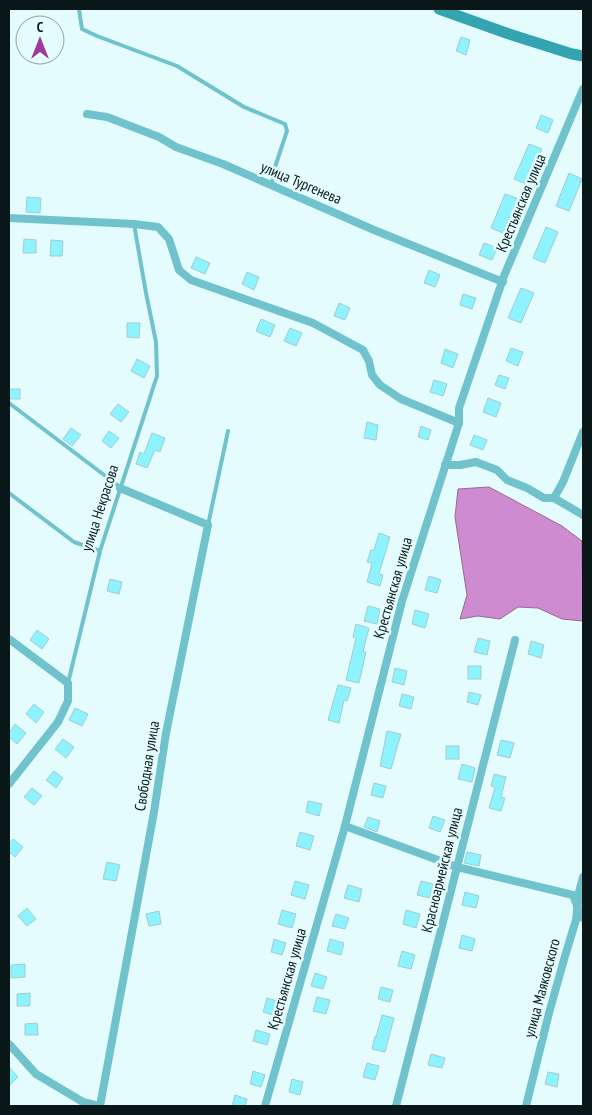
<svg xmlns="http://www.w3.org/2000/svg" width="592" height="1115" font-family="'PT Sans Narrow',sans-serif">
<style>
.water{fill:#cf8bcf;stroke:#946898}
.building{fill:#8cf3ff;stroke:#a5cbcf}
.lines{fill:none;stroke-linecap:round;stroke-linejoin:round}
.lane{stroke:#70c3cc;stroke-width:4}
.street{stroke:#70c3cc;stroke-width:8}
.secondary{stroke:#34a4b0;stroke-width:11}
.labels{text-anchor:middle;stroke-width:5;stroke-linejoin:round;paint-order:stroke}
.street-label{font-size:15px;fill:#091719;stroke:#e5fcff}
</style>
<rect width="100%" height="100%" fill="#e5fcff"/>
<path class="water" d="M489 487 562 526 582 541 583 621 562 619 538 608 518 607 500 619 478 616 460 619 467 595 455 517 458 489Z"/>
<g class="building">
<path d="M461 37 470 40 466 55 456 51Z"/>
<path d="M541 115 553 120 548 133 536 128Z"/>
<path d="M529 144 542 149 526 184 514 179Z"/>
<path d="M569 173 582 179 569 211 556 206Z"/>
<path d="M505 194 519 199 514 211 513 210 503 233 491 228Z"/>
<path d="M27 197 41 198 40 213 26 212Z"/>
<path d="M546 227 558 232 545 263 533 258Z"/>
<path d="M24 239 36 240V253H23Z"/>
<path d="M51 240 63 241 62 256H50Z"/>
<path d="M484 243 497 248 492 260 479 255Z"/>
<path d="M196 257 210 263 205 274 191 268Z"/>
<path d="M429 270 440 275 435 287 424 283Z"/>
<path d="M247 272 259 277 254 290 242 284Z"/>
<path d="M521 288 534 293 521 323 508 318Z"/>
<path d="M463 294 476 298 472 309 460 305Z"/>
<path d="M339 303 350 308 345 320 334 316Z"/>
<path d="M261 319 275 325 270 337 256 331Z"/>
<path d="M127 323H140L139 338 127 337Z"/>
<path d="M290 328 302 333 296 346 284 341Z"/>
<path d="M511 348 523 352 518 366 506 361Z"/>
<path d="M445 349 458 354 453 368 441 363Z"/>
<path d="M137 359 150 366 144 378 131 371Z"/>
<path d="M499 375 509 378 505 389 495 385Z"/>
<path d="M434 380 447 384 443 396 430 392Z"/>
<rect x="9" y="389" width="11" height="10"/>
<path d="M488 398 501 403 496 417 483 412Z"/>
<path d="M118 404 129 412 121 422 110 414Z"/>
<path d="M367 422 378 425 376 440 364 438Z"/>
<path d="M421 426 431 430 428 440 418 437Z"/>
<path d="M71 428 81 435 72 446 63 439Z"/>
<path d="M109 431 119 438 111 448 102 441Z"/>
<path d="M152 433 165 438 160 452 155 450 147 468 136 464 140 452 144 454Z"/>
<path d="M474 435 487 440 483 450 470 445Z"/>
<path d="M379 533 390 537 379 574 383 575 380 586 367 582 372 563 367 562 371 550H374Z"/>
<path d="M429 576 441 580 437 593 425 590Z"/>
<path d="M110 579 122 582 119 594 107 591Z"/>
<path d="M368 606 380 609 377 624 364 621Z"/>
<path d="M415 610 429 614 425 628 412 624Z"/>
<path d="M356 624 369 628 363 652H366L359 683 346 680 356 638 353 637Z"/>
<path d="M37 630 49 639 42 649 30 640Z"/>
<path d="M478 638 490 641 487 655 474 652Z"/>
<path d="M531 641 544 645 541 658 528 654Z"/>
<rect x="468" y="666" width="13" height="13"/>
<path d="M395 668 407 671 404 685 392 682Z"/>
<path d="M338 685 351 688 347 701 344 700 339 723 328 720Z"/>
<path d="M469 692 481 695 478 705 467 702Z"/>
<path d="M402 694 414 697 411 709 399 706Z"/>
<path d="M34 704 44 712 36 723 26 714Z"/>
<path d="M75 708 88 714 82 726 69 720Z"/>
<path d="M15 724 26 733 17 744 9 737V733Z"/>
<path d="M387 731 401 734 391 769 380 766Z"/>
<path d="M63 739 74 747 66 758 55 749Z"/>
<path d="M501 740 514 743 510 758 497 755Z"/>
<rect x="446" y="746" width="13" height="13"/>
<path d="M462 764 475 768 472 782 458 779Z"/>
<path d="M54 771 63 778 56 788 46 780Z"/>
<path d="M494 774 506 777 501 797 505 798 501 811 489 808 495 787 491 786Z"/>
<path d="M374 783 386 786 383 798 371 795Z"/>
<path d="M32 788 42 796 34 805 24 797Z"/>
<path d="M308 801 322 804 319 816 306 812Z"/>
<path d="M433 816 445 820 440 832 429 828Z"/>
<path d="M368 817 380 821 377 832 364 827Z"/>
<path d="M300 832 314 836 310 850 296 846Z"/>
<path d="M13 839 23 847 15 857 9 852V844Z"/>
<path d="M467 852 481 855 479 866 464 863Z"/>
<path d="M107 862 120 865 116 881 103 879Z"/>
<path d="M295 881 309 885 305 899 291 895Z"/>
<path d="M421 881 433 884 430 898 417 895Z"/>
<path d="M348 885 362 889 359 902 344 898Z"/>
<path d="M465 892 479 896 476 908 462 905Z"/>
<path d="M27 908 36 919 27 926 18 916Z"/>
<path d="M282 910 296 914 292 928 278 924Z"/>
<path d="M406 910 420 914 416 928 403 924Z"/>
<path d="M159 911 161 924 149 926 146 914Z"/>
<path d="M336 914 349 918 345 929 332 926Z"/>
<path d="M462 935 475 939 472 951 459 948Z"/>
<path d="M274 939 286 943 282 955 271 952Z"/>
<path d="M330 939 344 943 341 955 327 951Z"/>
<path d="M402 951 415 955 411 969 398 966Z"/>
<path d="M25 964V977L11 978V965Z"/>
<path d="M315 973 327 977 323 989 311 986Z"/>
<path d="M381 987 393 990 390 1002 378 999Z"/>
<path d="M30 993V1006H17V994Z"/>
<path d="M317 997 330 1000 326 1014 313 1011Z"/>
<path d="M267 998 280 1002 276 1016 263 1012Z"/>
<path d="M382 1015 394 1018 385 1052 372 1049 375 1036 376 1037Z"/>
<path d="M37 1023 38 1035H25V1024Z"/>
<path d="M256 1030 270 1034 267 1045 253 1041Z"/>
<path d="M431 1054 445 1058 442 1068 428 1065Z"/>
<path d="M367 1063 379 1066 375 1080 363 1077Z"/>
<path d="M9 1067 18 1077 9 1086Z"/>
<path d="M253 1071 265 1075 261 1087 250 1084Z"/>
<path d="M548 1072 559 1074 557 1087 545 1084Z"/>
<path d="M292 1079 303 1082 300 1095 289 1092Z"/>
<path d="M235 1095 247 1099 245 1106H232Z"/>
</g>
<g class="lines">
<g class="lane">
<path d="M79 9 82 29 97 36 177 66 244 107 285 124 287 131 273 173 272 185"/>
<path d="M9 403 120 487"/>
<path d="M9 493 74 542 100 551"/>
<path d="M208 525 228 431"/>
<path d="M68 683 100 551 157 376 156 342 146 293 134 224"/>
</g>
<g class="street">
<path d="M87 114 107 117 159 137 176 147 223 164 374 230 503 282"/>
<path d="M9 218 134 224 158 227 169 239 179 270 191 280 313 323 363 350 369 361 372 375 380 385 401 399 459 423"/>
<path d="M445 465H460L476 462 497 470 507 480 527 488 544 498H554L583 515"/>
<path d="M554 498 563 482 583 432"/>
<path d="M9 639 68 683V701L58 722 9 784"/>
<path d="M345 826 457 867 573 895 581 916 583 918"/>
<path d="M9 1044 36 1074 83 1102 99 1106"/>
<path d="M100 1106 154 812 166 733 208 525 120 488"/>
<path d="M265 1106 345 826 402 601 459 423V408L504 276 583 89"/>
<path d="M396 1106 515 640"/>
<path d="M526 1106 549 1013 565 956 576 920 579 892 583 877"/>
</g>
<path class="secondary" d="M439 9 509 34 572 54 583 56"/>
</g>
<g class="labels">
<g class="street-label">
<text transform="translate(301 183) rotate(23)" y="5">улица Тургенева</text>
<text transform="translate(521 203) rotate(-67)" y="5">Крестьянская улица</text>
<text transform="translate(100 508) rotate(-72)" y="5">улица Некрасова</text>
<text transform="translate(393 588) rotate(-74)" y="5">Крестьянская улица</text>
<text transform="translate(147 766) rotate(-81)" y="5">Свободная улица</text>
<text transform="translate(442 870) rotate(-76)" y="5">Красноармейская улица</text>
<text transform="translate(287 979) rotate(-74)" y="5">Крестьянская улица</text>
<text transform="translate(542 988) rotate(-75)" y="5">улица Маяковского</text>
</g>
</g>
<rect width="592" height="1115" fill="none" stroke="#091719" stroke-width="20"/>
<g transform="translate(40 40)"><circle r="24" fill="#e5fcff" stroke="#8da0a3"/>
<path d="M0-4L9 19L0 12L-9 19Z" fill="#9d399f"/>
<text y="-8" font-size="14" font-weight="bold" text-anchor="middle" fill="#091719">С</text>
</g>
</svg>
